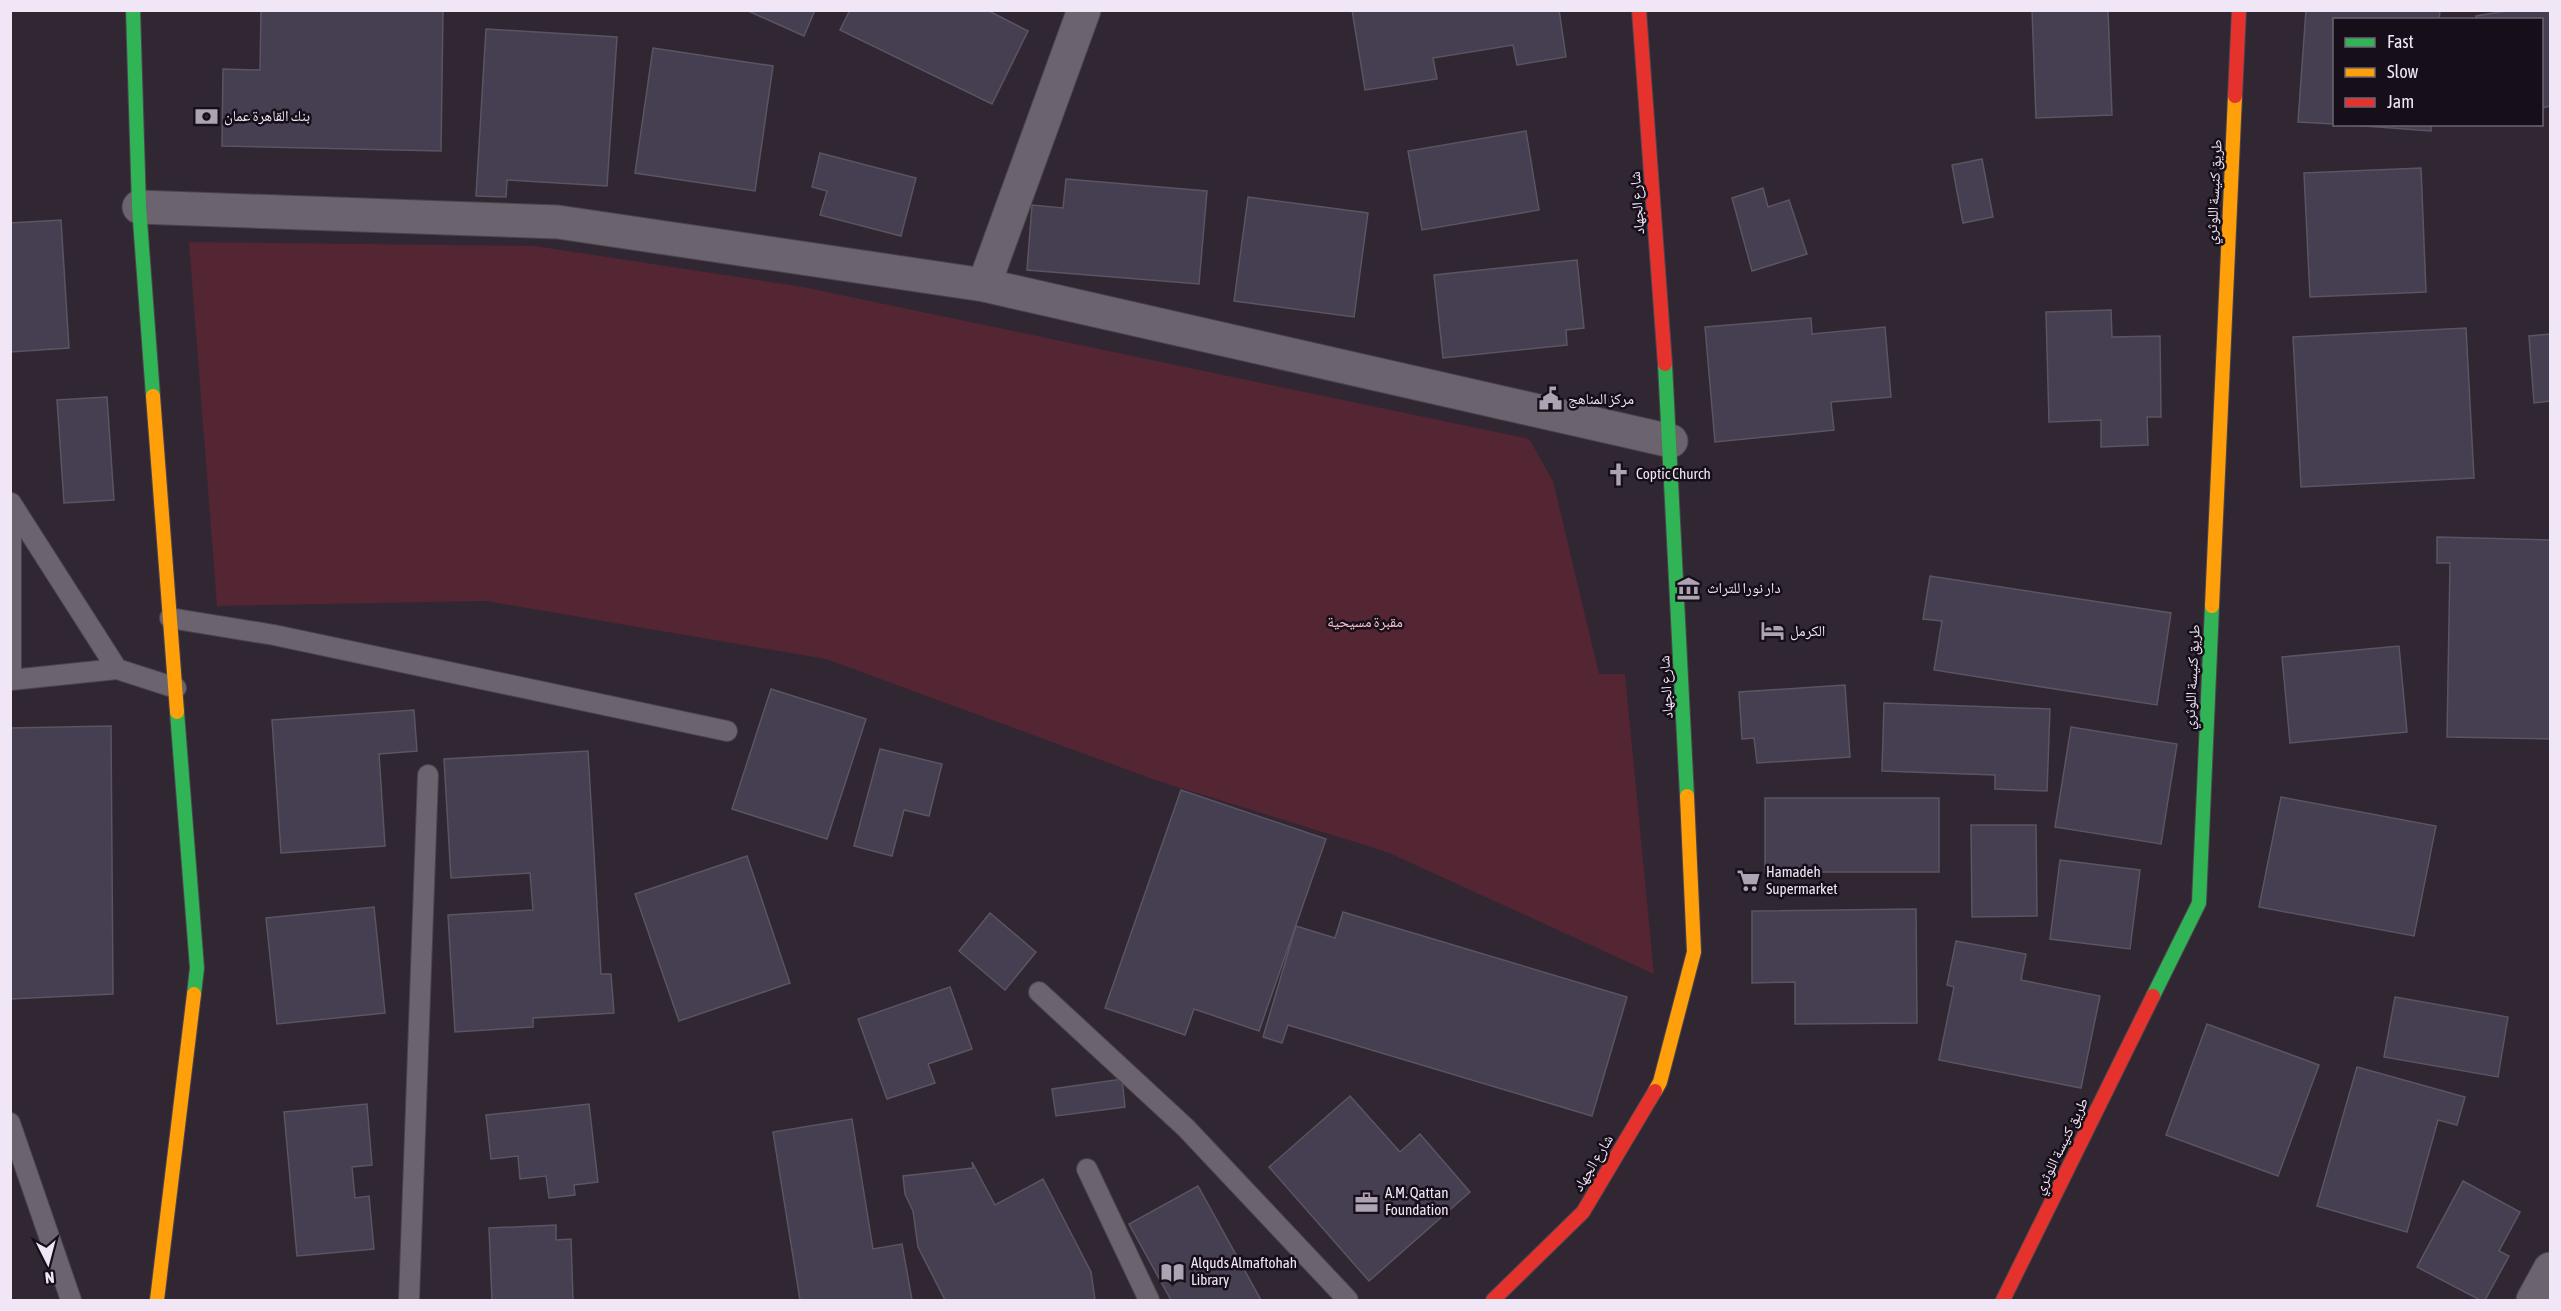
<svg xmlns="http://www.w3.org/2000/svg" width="2561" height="1311" font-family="'Asap Condensed','Noto Naskh Arabic',sans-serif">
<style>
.green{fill:#542532}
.building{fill:#463e51;stroke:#5a5561;stroke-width:1.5}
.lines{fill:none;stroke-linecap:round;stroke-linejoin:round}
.lane-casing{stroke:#4b444f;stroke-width:22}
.street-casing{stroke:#4b444f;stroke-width:35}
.fast-casing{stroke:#4b444f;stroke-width:16}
.slow-casing{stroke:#4b444f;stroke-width:16}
.jam-casing{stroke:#4b444f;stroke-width:16}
.lane{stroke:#6b636e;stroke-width:20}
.street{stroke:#6b636e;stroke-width:33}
.fast{stroke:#30b455;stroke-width:14}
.slow{stroke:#ff9f0a;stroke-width:14}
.jam{stroke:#e5322d;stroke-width:14}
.labels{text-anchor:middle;stroke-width:5;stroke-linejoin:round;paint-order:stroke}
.poi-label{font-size:15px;fill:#f1e6f6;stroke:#160f19;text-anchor:start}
.street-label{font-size:15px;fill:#f1e6f6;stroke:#160f19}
.park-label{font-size:15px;fill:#f3c1ca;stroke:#160f19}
</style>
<rect width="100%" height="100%" fill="#302733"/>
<path class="green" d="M189 242 535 246 803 287 1529 439 1553 481 1599 674H1625L1654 974 1387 852 1158 781 826 659 486 601 217 606Z"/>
<g class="building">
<path d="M261 10H443L441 151 222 146 223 69 260 70Z"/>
<path d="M746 10H815L804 36Z"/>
<path d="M850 10H987L1028 31 992 104 840 30Z"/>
<path d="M1352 10H1559L1566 57 1517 65 1513 45 1433 58 1437 79 1365 90Z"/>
<path d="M2032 10H2108L2112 115 2036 118Z"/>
<path d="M2306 10H2440L2439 20H2334V124L2298 122Z"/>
<path d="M2512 10H2550V106L2542 108V20H2476V16Z"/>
<path d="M486 29 617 37 607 186 507 180 506 197 476 196Z"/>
<path d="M653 48 773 66 755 191 635 173Z"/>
<path d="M2337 124H2431V131Z"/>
<path d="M1526 131 1539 210 1422 230 1408 151Z"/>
<path d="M820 153 916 178 901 236 820 215 827 191 812 187Z"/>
<path d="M1982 159 1993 217 1963 223 1952 165Z"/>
<path d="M2421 168 2426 292 2310 297 2304 173Z"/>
<path d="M1066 179 1207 191 1199 284 1027 270 1032 205 1063 208Z"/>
<path d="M1763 188 1768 207 1789 200 1807 254 1752 271 1732 198Z"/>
<path d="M1248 197 1368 213 1354 317 1234 301Z"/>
<path d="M61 220 69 348 10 352V223Z"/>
<path d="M1577 260 1584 328 1566 330 1567 345 1443 358 1434 275Z"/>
<path d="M2111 310 2112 337 2160 336 2161 417H2147L2148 445 2101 447V420L2049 422 2046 312Z"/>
<path d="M1811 318 1812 334 1885 327 1891 397 1831 402 1834 430 1715 442 1705 327Z"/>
<path d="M2466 328 2474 478 2301 487 2293 337Z"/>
<path d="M2550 334V401L2534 403 2529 336Z"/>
<path d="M107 397 114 500 64 503 57 400Z"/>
<path d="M2437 537 2550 540V739L2447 737 2450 563H2437Z"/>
<path d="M1930 576 2171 613 2157 705 1934 670 1942 621 1923 619Z"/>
<path d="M2399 646 2407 732 2290 743 2282 657Z"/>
<path d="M1845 685 1850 757 1757 763 1754 738 1742 739 1739 692Z"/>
<path d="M771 689 866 719 827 839 732 809Z"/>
<path d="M1884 703 2050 709 2047 791 1995 789V775L1882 771Z"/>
<path d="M414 710 417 751 379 754 385 846 281 853 272 720Z"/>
<path d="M111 726 113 994 10 999V728Z"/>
<path d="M2071 727 2177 744 2161 844 2055 827Z"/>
<path d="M880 749 942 764 929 816 904 810 892 856 854 846Z"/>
<path d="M588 751 601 974H611L614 1013 533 1018V1027L455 1032 448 915 533 910 530 873 451 878 444 759Z"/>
<path d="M1181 790 1326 839 1259 1031 1194 1009 1185 1035 1105 1008Z"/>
<path d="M2281 797 2436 826 2414 936 2259 907Z"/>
<rect x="1765" y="798" width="174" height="74"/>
<path d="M1971 825H2036L2037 916 1972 917Z"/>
<path d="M747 856 790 983 679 1021 635 894Z"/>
<path d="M2060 860 2140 870 2130 949 2050 939Z"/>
<path d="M374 907 385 1013 277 1024 266 918Z"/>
<path d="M1916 909 1917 1023 1795 1024V982L1752 983V911Z"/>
<path d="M1343 912 1627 997 1592 1116 1288 1025 1282 1043 1263 1037 1296 926 1335 938Z"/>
<path d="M990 913 1036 952 1005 990 959 951Z"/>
<path d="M1956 941 2026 954 2021 980 2100 996 2081 1088 1939 1060 1954 987 1947 985Z"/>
<path d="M950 987 972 1049 928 1064 935 1083 887 1099 858 1019Z"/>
<path d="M2395 997 2508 1017 2498 1077 2384 1057Z"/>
<path d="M2207 1024 2319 1065 2278 1176 2166 1135Z"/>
<path d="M2357 1067 2465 1097 2457 1125 2438 1120 2407 1232 2317 1206Z"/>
<path d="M1122 1079 1125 1107 1056 1116 1052 1089Z"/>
<path d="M1350 1096 1400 1152 1420 1134 1470 1192 1369 1281 1269 1167Z"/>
<path d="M367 1104 372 1165 352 1167 355 1198 369 1196 374 1249 297 1256 284 1112Z"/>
<path d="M589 1104 598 1182 574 1185 575 1195 549 1198 546 1176 520 1179 518 1156 491 1159 486 1115Z"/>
<path d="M852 1119 873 1249 902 1244 912 1300H800L773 1132Z"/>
<path d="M972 1162 995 1205 1043 1179 1091 1272 1095 1300H945L918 1247 913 1211 905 1194 903 1176 973 1168Z"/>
<path d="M2463 1181 2520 1212 2499 1251 2509 1256 2485 1300H2480L2417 1267Z"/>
<path d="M1198 1186 1261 1300H1171L1129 1224Z"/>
<path d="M556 1225V1240L571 1239 573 1300H492L489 1228Z"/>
</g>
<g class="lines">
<defs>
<g id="lane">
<path d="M170 618 274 635 727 731"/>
<path d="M117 669 11 680V503L117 669 176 688"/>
<path d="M1039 992 1186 1128 1348 1300"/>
<path d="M10 1123 71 1300"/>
<path d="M1087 1169 1149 1300"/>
<path d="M409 1300 428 775"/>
</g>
<g id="street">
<path d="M1084 10 984 285 1671 441"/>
<path d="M139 207 558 222 984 285"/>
<path d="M2533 1300 2550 1269"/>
</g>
<g id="fast">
<path d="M133 10 139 207 153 396"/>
<path d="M1665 364 1687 796"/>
<path d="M177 712 197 968 194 994"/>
<path d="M2153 996 2199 903 2212 606"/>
</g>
<g id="slow">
<path d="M153 396 177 712"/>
<path d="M2212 606 2235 96"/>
<path d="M1655 1091 1660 1082 1694 952 1687 796"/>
<path d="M157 1300 194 994"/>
</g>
<g id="jam">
<path d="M1639 10 1665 364"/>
<path d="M2235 96 2239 10"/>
<path d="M1493 1300 1583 1212 1655 1091"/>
<path d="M2003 1300 2153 996"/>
</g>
</defs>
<use href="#lane" class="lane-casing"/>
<use href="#street" class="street-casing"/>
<use href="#fast" class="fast-casing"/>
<use href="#slow" class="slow-casing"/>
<use href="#jam" class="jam-casing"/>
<use href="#lane" class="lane"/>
<use href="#street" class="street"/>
<use href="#fast" class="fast"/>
<use href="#slow" class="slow"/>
<use href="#jam" class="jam"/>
</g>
<defs>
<symbol id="bank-bare" viewBox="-9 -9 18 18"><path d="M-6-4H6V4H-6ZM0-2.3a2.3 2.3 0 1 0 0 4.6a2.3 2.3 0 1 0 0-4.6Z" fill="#ada3b2" stroke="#160f19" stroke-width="2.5" paint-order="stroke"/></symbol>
<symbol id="civic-bare" viewBox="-9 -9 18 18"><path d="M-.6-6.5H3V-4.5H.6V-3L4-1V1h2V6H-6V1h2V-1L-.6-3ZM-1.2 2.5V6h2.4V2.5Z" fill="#ada3b2" stroke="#160f19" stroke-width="2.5" paint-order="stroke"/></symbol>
<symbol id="church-bare" viewBox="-9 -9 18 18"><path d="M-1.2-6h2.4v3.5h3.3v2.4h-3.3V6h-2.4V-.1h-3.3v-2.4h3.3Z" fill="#ada3b2" stroke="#160f19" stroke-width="2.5" paint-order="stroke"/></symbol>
<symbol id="museum-bare" viewBox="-9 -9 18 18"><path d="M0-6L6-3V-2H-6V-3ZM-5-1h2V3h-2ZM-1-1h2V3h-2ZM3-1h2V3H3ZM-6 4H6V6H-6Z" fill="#ada3b2" stroke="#160f19" stroke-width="2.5" paint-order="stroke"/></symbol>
<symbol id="hotel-bare" viewBox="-9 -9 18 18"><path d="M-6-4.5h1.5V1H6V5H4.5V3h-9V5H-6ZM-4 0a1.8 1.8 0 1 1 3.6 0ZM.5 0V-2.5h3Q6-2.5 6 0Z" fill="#ada3b2" stroke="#160f19" stroke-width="2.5" paint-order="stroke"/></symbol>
<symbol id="supermarket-bare" viewBox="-9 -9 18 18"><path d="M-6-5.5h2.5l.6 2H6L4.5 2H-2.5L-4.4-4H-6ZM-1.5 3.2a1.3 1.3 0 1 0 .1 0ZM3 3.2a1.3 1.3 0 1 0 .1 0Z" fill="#ada3b2" stroke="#160f19" stroke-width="2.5" paint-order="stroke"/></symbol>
<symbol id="office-bare" viewBox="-9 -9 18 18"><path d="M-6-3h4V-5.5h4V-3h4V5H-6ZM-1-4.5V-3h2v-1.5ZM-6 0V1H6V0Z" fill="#ada3b2" stroke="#160f19" stroke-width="2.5" paint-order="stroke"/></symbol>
<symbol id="library-bare" viewBox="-9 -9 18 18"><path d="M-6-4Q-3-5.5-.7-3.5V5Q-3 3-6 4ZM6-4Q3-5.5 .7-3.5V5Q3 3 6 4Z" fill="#ada3b2" stroke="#160f19" stroke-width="2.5" paint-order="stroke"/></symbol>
</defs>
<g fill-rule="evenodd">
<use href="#bank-bare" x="190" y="100" width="33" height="33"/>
<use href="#civic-bare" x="1534" y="382" width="33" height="33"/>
<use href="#church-bare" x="1602" y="458" width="33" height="33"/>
<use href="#museum-bare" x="1672" y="572" width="33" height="33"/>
<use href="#hotel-bare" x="1756" y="614" width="33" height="33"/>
<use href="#supermarket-bare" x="1732" y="864" width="33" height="33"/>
<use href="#office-bare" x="1350" y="1186" width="33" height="33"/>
<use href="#library-bare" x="1156" y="1256" width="33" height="33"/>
</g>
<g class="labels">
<g class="poi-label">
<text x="224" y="121">بنك القاهرة عمان</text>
<text x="1568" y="404">مركز المناهج</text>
<text x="1636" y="479">Coptic Church</text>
<text x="1707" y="593">دار نورا للتراث</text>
<text x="1790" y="636">الكرمل</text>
<text x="1766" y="877">Hamadeh<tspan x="1766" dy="17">Supermarket</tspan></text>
<text x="1385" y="1198">A.M. Qattan<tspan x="1385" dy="17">Foundation</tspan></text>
<text x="1191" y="1268">Alquds Almaftohah<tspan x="1191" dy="17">Library</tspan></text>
</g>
<g class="street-label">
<text transform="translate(2214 192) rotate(-87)" y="5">طريق كنيسة اللوثري</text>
<text transform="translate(1637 203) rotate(-94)" y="5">شارع الجهاد</text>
<text transform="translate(2192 677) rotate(-87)" y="5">طريق كنيسة اللوثري</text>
<text transform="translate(1666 687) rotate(-93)" y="5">شارع الجهاد</text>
<text transform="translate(2061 1146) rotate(-64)" y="5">طريق كنيسة اللوثري</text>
<text transform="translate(1593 1163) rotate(-59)" y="5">شارع الجهاد</text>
</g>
<g class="park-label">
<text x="1365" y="627">مقبرة مسيحية</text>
</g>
</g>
<rect width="2561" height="1311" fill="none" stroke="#f1e6f6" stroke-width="24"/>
<rect x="2333" y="18" width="210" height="108" fill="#160f19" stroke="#6e6571" stroke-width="1.5"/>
<rect x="2345" y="38" width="30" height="9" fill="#30b455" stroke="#6e6571" stroke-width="1.5"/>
<text x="2387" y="48" font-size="18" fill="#f1e6f6">Fast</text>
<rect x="2345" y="68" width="30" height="9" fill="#ff9f0a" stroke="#6e6571" stroke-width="1.5"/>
<text x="2387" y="78" font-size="18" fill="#f1e6f6">Slow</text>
<rect x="2345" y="98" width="30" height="9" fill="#e5322d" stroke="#6e6571" stroke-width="1.5"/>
<text x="2387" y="108" font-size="18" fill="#f1e6f6">Jam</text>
<g transform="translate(48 1263) rotate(174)" stroke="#160f19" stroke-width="4.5" paint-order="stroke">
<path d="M0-4.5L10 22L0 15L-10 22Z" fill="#f1e6f6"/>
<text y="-9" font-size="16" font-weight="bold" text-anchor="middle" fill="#f1e6f6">N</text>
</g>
</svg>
